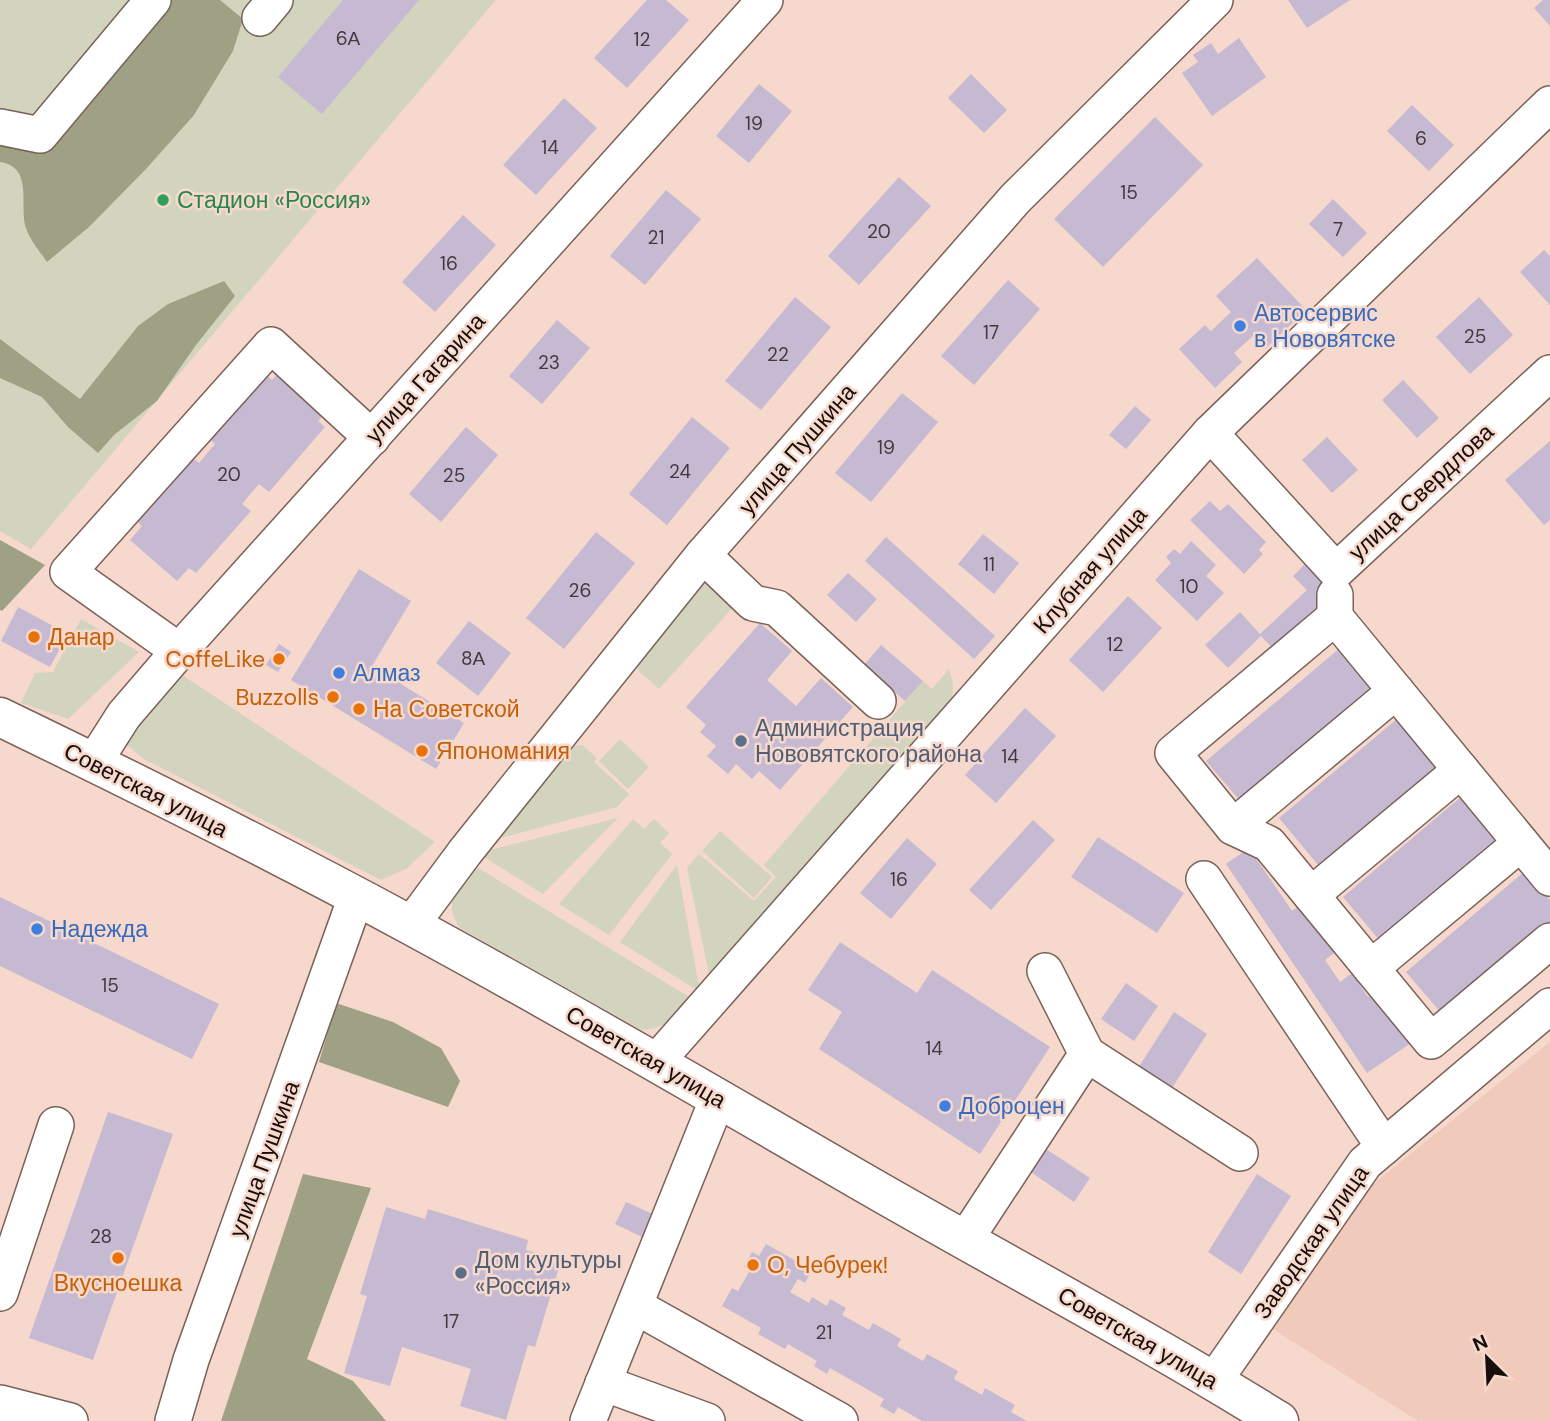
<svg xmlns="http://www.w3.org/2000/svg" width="1550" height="1421" font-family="'DM Sans',sans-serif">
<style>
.built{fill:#f0cabb}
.green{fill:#d2d4be}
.forest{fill:#9fa185}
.building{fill:#c6bad3}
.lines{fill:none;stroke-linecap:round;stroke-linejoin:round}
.minor-casing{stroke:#7b6158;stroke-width:38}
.major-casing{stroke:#7b6158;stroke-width:41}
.minor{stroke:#fff;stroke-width:35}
.major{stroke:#fff;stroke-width:38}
.leisure-dot{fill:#2e9e5b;stroke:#f6d8cc;stroke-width:2.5}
.shop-dot{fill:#3f7fe0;stroke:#f6d8cc;stroke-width:2.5}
.food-dot{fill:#e8710a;stroke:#f6d8cc;stroke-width:2.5}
.service-dot{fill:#5c6f8a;stroke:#f6d8cc;stroke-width:2.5}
.labels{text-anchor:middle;stroke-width:5;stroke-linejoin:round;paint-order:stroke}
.number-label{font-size:19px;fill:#43383c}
.leisure-label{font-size:23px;fill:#27864d;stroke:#f6d8cc;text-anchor:start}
.shop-label{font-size:23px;fill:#366cbe;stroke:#f6d8cc;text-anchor:start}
.street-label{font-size:23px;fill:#170d09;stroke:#f6d8cc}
.food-label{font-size:23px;fill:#c56008;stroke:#f6d8cc;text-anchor:start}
.service-label{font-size:23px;fill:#4e5e75;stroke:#f6d8cc;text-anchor:start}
</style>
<rect width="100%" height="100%" fill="#f6d8cc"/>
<path class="built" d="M1550 1042V1421H1418L1268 1326 1363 1192Z"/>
<g class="green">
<path d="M0 0H496L31 549 0 531Z"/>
<path d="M706 584 711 585 736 604 659 689 639 671 636 665 699 586Z"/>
<path d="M81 619 139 652 68 719 21 703 35 673 53 672Z"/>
<path d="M949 669 953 684 952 702 786 888 710 979 687 868 699 854 754 901 776 877 764 865 923 681 932 689Z"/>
<path d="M176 671 435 842 406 869 381 880 144 759 121 740Z"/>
<path d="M620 739 649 767 628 789 599 761Z"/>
<path d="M582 745 597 758 594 762 629 794 617 807 489 841 571 746Z"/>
<path d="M618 818 543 894 478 853Z"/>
<path d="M633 819 644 829 654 819 669 833 660 843 672 854 609 935 559 904Z"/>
<path d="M720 831 772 877 754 898 702 851Z"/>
<path d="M470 863 694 1000C678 1015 664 1029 642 1030L460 928C442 903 457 887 470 863Z"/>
<path d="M677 865 700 992 620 942Z"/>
</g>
<g class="forest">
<path d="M163 0H220L243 19 233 51 194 115 146 169 89 227 47 262C40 252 30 240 26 228 19 205 34 167 0 162V136L67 123Z"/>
<path d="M224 281 235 296 196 345 157 401 114 435 98 453 68 427 42 397 0 378V339L80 399 138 326 168 304Z"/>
<path d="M0 540 45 565 2 611 0 610Z"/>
<path d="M336 1003 393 1022 441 1048 460 1081 448 1107 319 1062Z"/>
<path d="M303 1174 371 1188 307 1359 353 1381 386 1421H221Z"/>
</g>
<g class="building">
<path d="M343 0H419L322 114 278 77Z"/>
<path d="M647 0H666L689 20 627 88 594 58Z"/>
<path d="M1288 0H1350L1307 28Z"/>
<path d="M1543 0H1550V26L1534 8Z"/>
<path d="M1239 38 1266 77 1212 116 1182 73 1198 62 1193 55 1211 43 1218 54Z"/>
<path d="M971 74 1007 110 984 133 948 98Z"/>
<path d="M759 84 792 111 749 163 716 136Z"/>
<path d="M564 98 597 128 536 195 503 165Z"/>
<path d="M1412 105 1454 145 1429 171 1387 131Z"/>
<path d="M1155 117 1203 165 1103 267 1054 219Z"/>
<path d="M899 177 931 206 859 285 828 256Z"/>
<path d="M666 190 701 219 645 285 610 256Z"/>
<path d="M1333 199 1367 233 1343 257 1309 224Z"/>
<path d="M463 215 496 245 435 312 402 282Z"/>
<path d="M1544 250 1550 256V305L1520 272Z"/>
<path d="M1257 258 1306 310 1265 349 1253 336 1234 353 1242 362 1215 388 1179 349 1205 325 1211 331 1231 312 1216 296Z"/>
<path d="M1008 280 1040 309 974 385 941 356Z"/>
<path d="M795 297 831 327 761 410 725 381Z"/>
<path d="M1479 297 1513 335 1470 374 1436 337Z"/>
<path d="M557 320 590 348 542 404 509 376Z"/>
<path d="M283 368 330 408 318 421 325 427 269 492 259 484 242 504 251 511 196 573 189 568 177 581 130 540 142 526 134 519 190 456 199 463 215 444 207 437 263 372 272 380Z"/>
<path d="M1403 380 1439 418 1417 438 1382 400Z"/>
<path d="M902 393 938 422 871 502 835 473Z"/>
<path d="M1135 406 1151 420 1126 449 1109 435Z"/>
<path d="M692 417 730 448 667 525 629 494Z"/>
<path d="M466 427 498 455 441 522 409 494Z"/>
<path d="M1327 437 1358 470 1332 493 1302 460Z"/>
<path d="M1550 441V520L1544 525 1505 480Z"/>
<path d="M1210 501 1220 511 1228 504 1266 542 1259 550 1263 554 1244 574 1190 520Z"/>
<path d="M596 532 635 563 564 649 526 618Z"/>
<path d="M983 534 1019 563 994 594 958 564Z"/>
<path d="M886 537 995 636 974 659 865 561Z"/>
<path d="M1191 541 1216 565 1206 576 1224 593 1197 621 1155 580 1171 563 1166 557 1174 549 1180 554Z"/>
<path d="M1306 563 1331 589 1328 615 1282 658 1261 636 1228 668 1205 645 1240 612 1260 634 1307 590 1293 576Z"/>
<path d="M359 569 411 601 372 666 464 723 436 769 291 680Z"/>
<path d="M848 573 877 599 856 622 827 595Z"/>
<path d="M1128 596 1162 628 1103 692 1069 660Z"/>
<path d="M18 607 68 634 50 667 1 641Z"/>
<path d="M469 621 511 653 478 696 436 663Z"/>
<path d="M760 623 792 651 767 680 796 706 821 678 853 707 780 790 759 771 752 779 736 764 728 774 707 756 716 746 700 732 706 725 686 707Z"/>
<path d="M1347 642 1383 685 1242 803 1206 761Z"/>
<path d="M279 644 291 652 278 672 266 665Z"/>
<path d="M881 645 923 681 905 701 864 665Z"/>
<path d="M1025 708 1056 736 996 803 965 775Z"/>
<path d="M1397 719 1437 766 1319 866 1279 818Z"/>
<path d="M1462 796 1499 841 1381 942 1343 897Z"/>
<path d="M1033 820 1055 840 991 910 969 890Z"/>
<path d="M1098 837 1184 893 1157 933 1071 877Z"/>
<path d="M907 838 937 864 891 919 860 893Z"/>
<path d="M1249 848 1292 911 1305 902 1338 950 1325 960 1340 982 1352 973 1368 997 1376 991 1411 1043 1367 1073 1226 864Z"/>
<path d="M1525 871 1550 900V923L1442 1014 1406 972Z"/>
<path d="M0 897 219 1004 192 1059 0 966Z"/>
<path d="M840 942 917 993 932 970 1050 1047 980 1154 819 1049 842 1012 808 990Z"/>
<path d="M1126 983 1158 1006 1134 1041 1101 1019Z"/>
<path d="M1174 1012 1207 1034 1168 1094 1135 1073Z"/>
<path d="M108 1112 173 1134 93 1360 29 1338Z"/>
<path d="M1046 1149 1090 1178 1074 1202 1031 1172Z"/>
<path d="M1257 1174 1291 1196 1241 1274 1208 1252Z"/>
<path d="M626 1202 655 1215 644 1238 615 1224Z"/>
<path d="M386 1207 425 1219 428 1209 528 1240 526 1250 561 1261 535 1347 528 1345 506 1420 460 1406 471 1369 402 1347 390 1386 344 1373 367 1296 360 1294Z"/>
<path d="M766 1244 812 1270 805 1283 798 1279 790 1292 809 1303 812 1297 827 1306 830 1299 846 1308 842 1315 869 1330 873 1323 901 1339 897 1346 923 1361 927 1354 958 1371 954 1379 982 1395 985 1388 1015 1405 1011 1412 1027 1421H922L898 1407 894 1414 880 1406 884 1399 830 1368 827 1374 814 1366 817 1361 788 1344 785 1349 758 1334 761 1328 722 1306 732 1288 738 1291 750 1270 744 1267 752 1252 759 1256Z"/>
</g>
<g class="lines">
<defs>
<g id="minor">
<path d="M260 18 275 0"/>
<path d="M0 127 40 135 153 0"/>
<path d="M1210 433 1336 571 1550 373"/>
<path d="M703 555 753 603 777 608 878 701"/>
<path d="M1335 595V617L1550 878"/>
<path d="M1335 617 1173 753 1233 827 1269 844 1431 1041 1550 941"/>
<path d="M179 651 68 572 271 345 372 438"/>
<path d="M94 762 124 715 179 651 765 0"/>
<path d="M1233 827 1396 691"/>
<path d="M1204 879 1384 1147"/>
<path d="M1311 895 1461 770"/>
<path d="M411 925 465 852 703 555 1015 199 1215 0"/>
<path d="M1371 968 1521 843"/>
<path d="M1045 971 1087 1054"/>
<path d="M656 1062 1210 433 1550 104"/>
<path d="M965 1240 1087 1054 1240 1153"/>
<path d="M0 1293 56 1125"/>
<path d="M635 1306 840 1421"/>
<path d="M1214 1381 1365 1163 1550 1006"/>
<path d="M603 1383 707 1421"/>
<path d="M0 1403 70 1421"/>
<path d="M173 1421 191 1360 356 897"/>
<path d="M588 1421 718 1098"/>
</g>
<path id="major" d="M0 717C139 784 277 853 412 926 563 1008 711 1094 859 1180 999 1261 1142 1336 1279 1421"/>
</defs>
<use href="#minor" class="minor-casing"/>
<use href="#major" class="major-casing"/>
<use href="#minor" class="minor"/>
<use href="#major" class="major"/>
</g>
<circle class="leisure-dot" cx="163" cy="200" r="7"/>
<g class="shop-dot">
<circle cx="1240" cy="326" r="7"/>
<circle cx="339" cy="673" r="7"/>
<circle cx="37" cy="929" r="7"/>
<circle cx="945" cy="1106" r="7"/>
</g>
<g class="food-dot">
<circle cx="34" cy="637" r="7"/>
<circle cx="279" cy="659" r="7"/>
<circle cx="333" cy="697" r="7"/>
<circle cx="359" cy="709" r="7"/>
<circle cx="422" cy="751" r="7"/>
<circle cx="118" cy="1258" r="7"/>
<circle cx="753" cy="1265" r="7"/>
</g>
<g class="service-dot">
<circle cx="741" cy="741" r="7"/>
<circle cx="461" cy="1273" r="7"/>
</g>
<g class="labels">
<g class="number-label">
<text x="348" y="45">6А</text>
<text x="642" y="46">12</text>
<text x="754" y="130">19</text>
<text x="1421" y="145">6</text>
<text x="550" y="154">14</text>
<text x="1129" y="199">15</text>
<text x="1338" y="236">7</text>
<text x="879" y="238">20</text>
<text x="656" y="244">21</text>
<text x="449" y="270">16</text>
<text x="991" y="339">17</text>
<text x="1475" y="343">25</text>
<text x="778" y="361">22</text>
<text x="549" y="369">23</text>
<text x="886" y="454">19</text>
<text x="680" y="478">24</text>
<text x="229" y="481">20</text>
<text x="454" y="482">25</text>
<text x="989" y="571">11</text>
<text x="1189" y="593">10</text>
<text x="580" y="597">26</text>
<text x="1115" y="651">12</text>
<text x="473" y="665">8А</text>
<text x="1010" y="763">14</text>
<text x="899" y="886">16</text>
<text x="110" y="992">15</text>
<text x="934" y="1055">14</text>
<text x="101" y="1243">28</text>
<text x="451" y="1328">17</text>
<text x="824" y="1339">21</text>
</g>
<g class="leisure-label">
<text x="177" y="208">Стадион «Россия»</text>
</g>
<g class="shop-label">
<text x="1254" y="321">Автосервис<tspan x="1254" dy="26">в Нововятске</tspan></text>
<text x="353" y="681">Алмаз</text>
<text x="51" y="937">Надежда</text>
<text x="959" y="1114">Доброцен</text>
</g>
<g class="street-label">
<text transform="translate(425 378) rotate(-48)" y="8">улица Гагарина</text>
<text transform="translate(797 449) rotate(-49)" y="8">улица Пушкина</text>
<text transform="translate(1421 492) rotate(-43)" y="8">улица Свердлова</text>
<text transform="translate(1090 570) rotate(-49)" y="8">Клубная улица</text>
<text transform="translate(146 790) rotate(27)" y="8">Советская улица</text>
<text transform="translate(646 1057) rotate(30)" y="8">Советская улица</text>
<text transform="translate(264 1159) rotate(-70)" y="8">улица Пушкина</text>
<text transform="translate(1311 1242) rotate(-55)" y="8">Заводская улица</text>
<text transform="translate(1138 1338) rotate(30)" y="8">Советская улица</text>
</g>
<g class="food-label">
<text x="48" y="645">Данар</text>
<text x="265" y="667" text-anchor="end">CoffeLike</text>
<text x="319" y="705" text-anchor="end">Buzzolls</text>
<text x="373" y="717">На Советской</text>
<text x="436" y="759">Япономания</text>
<text x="767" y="1273">О, Чебурек!</text>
<text x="118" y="1291" text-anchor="middle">Вкусноешка</text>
</g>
<g class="service-label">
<text x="755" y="736">Администрация<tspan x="755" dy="26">Нововятского района</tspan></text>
<text x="475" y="1268">Дом культуры<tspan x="475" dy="26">«Россия»</tspan></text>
</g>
</g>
<g transform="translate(1487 1358) rotate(336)" stroke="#f6d8cc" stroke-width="5" paint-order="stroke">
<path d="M0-5L12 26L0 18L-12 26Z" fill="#170d09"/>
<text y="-10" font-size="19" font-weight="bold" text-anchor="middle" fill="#170d09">N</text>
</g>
</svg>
